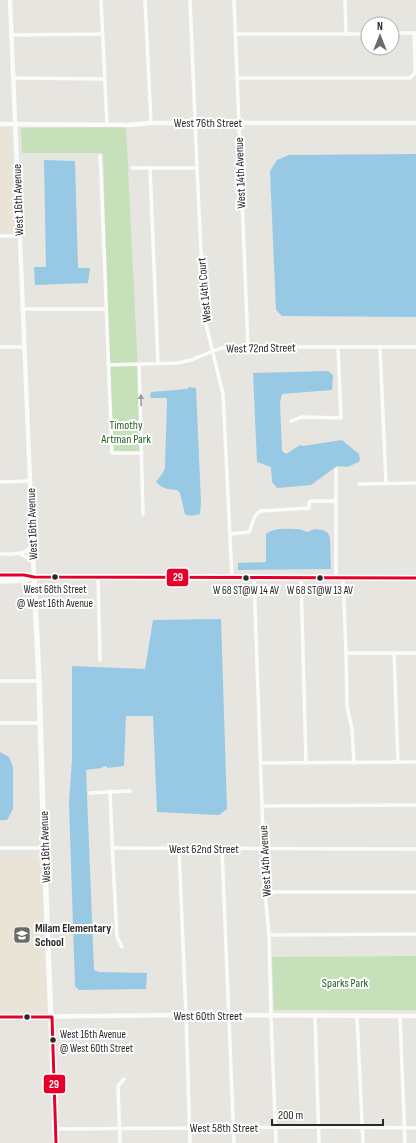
<svg xmlns="http://www.w3.org/2000/svg" width="416" height="1143" font-family="'Sofia Sans Condensed',sans-serif">
<style>
.education{fill:#e9e4d5}
.green{fill:#c6e1ba}
.water{fill:#97c9e5}
.lines{fill:none;stroke-linecap:round;stroke-linejoin:round}
.minor{stroke:#fbfbfa;stroke-width:3.5}
.tertiary{stroke:#fbfbfa;stroke-width:4.5}
.secondary{stroke:#fbfbfa;stroke-width:5.5}
.bus-1-casing{stroke:#fff;stroke-width:6}
.bus-1{stroke:#e4002b;stroke-width:3}
.oneway{fill:#9c9c9c}
.bus-dot{fill:#292929;stroke:#fff;stroke-width:1.5}
.labels{text-anchor:middle;stroke-width:4;stroke-linejoin:round;paint-order:stroke}
.bus-label{font-size:11px;fill:#292929;stroke:#fff}
.street-label{font-size:12px;fill:#292929;stroke:#fff}
.park-label{font-size:12px;fill:#25611e;stroke:#fff}
.poi-label{font-size:12px;font-weight:bold;fill:#292929;stroke:#fff;text-anchor:start}
.line-badge{stroke:#fff;stroke-width:1.5}
.badge-label{font-size:11px;text-anchor:middle;font-weight:bold;fill:#fff}
</style>
<rect width="100%" height="100%" fill="#e6e5e0"/>
<g class="education">
<path d="M0 130H6L10 133 14 228 11 232H0Z"/>
<path d="M0 858H38L41 861 47 1008 43 1011 0 1012Z"/>
</g>
<g class="green">
<path d="M126 127 142 452 112 453 103 153H22L21 128Z"/>
<path d="M416 956V1010H274L272 957Z"/>
</g>
<g class="water">
<path d="M416 154V317L282 316 276 310 270 171 277 160 289 155Z"/>
<path d="M44 160 75 161 78 268H90L88 283 35 285 34 267H46Z"/>
<path d="M328 371 333 375 332 390 282 394 280 402 282 451 286 454 300 445 303 446 342 440 359 454 360 460 359 462 347 467 337 466 311 485 277 488 272 482 271 467 257 462 253 373Z"/>
<path d="M189 387 196 388 201 502 200 514C195 515 189 517 185 514L180 493 177 490C167 489 163 489 156 482L162 474 165 468 167 400 166 398H151L150 397 151 392 187 389Z"/>
<path d="M299 529 307 532 315 529 323 530 328 533 330 538 331 569 238 570V563L266 562V534C274 527 289 529 299 529Z"/>
<path d="M221 619 227 809 219 815 157 812 153 716H126L124 766 107 768V766L102 767V768L86 770 94 970 99 972 147 973 146 989 79 990 75 986 69 803 72 760V666L145 669 153 620Z"/>
<path d="M0 752 9 757 13 767V809L7 820H0Z"/>
</g>
<g class="lines">
<g class="minor">
<path d="M101 0 107 125"/>
<path d="M145 0 151 123"/>
<path d="M190 0 197 168 204 316 223 394 232 578"/>
<path d="M234 0 248 347"/>
<path d="M345 0 346 34"/>
<path d="M392 33H415"/>
<path d="M235 34H368"/>
<path d="M11 35 102 34"/>
<path d="M14 78 105 79"/>
<path d="M237 78H410L415 73V62L414 33"/>
<path d="M100 156 101 173 112 453H142"/>
<path d="M132 168H197"/>
<path d="M150 168 158 363"/>
<path d="M0 236H20"/>
<path d="M22 309H106"/>
<path d="M0 347H24"/>
<path d="M380 347 386 484"/>
<path d="M139 364 143 514"/>
<path d="M108 365 177 363 191 360 221 348 248 347H416"/>
<path d="M291 421 302 417 341 418 338 347"/>
<path d="M0 482 30 481"/>
<path d="M359 484 416 483"/>
<path d="M230 534 249 532C253 524 253 514 261 511L309 508V503L311 501H335"/>
<path d="M0 554C13 554 22 556 32 546"/>
<path d="M20 554 33 561"/>
<path d="M98 577 100 660"/>
<path d="M254 578 265 892 269 935 271 1016 276 1143"/>
<path d="M301 578 306 763"/>
<path d="M336 579V470"/>
<path d="M343 579 346 653 347 706 352 729 354 763"/>
<path d="M346 653H416"/>
<path d="M394 653 398 762"/>
<path d="M0 681H39"/>
<path d="M0 723H40"/>
<path d="M261 763 416 762"/>
<path d="M110 791 113 862 117 937 122 947"/>
<path d="M90 793 130 791"/>
<path d="M262 806 416 805"/>
<path d="M0 848H44"/>
<path d="M112 848 416 849"/>
<path d="M179 849 186 1015 190 1143"/>
<path d="M222 849 234 1143"/>
<path d="M265 892H416"/>
<path d="M269 935 416 934"/>
<path d="M315 1016 319 1143"/>
<path d="M357 1016 363 1143"/>
<path d="M400 1016 405 1143"/>
<path d="M56 1129 318 1127 416 1128"/>
<path d="M120 1143 118 1086 124 1079"/>
</g>
<g class="tertiary">
<path d="M10 0 34 577"/>
<path d="M0 124 127 125 151 123H416"/>
<path d="M0 1017 186 1015 416 1016"/>
</g>
<g class="secondary">
<path d="M0 575H24L34 577H40L416 578"/>
<path d="M34 577 39 681 44 848 56 1143"/>
<path d="M0 581 25 580 33 577"/>
</g>
<defs>
<g id="bus-1">
<path d="M0 575H24L34 577 416 578"/>
<path d="M0 1017H52L56 1143"/>
</g>
</defs>
<use href="#bus-1" class="bus-1-casing"/>
<use href="#bus-1" class="bus-1"/>
</g>
<defs><path id="oneway-solid" d="M-6-.8H1V-3.2L6.5 0L1 3.2V.8H-6Z"/></defs>
<use class="oneway" href="#oneway-solid" transform="translate(141 400) rotate(-92)"/>
<defs>
<symbol id="school-square" viewBox="-11 -11 22 22"><rect x="-9" y="-9" width="18" height="18" rx="4" fill="#6b6b69" stroke="#fff"/><path d="M0-5L7-2L0 1L-7-2ZM-4 1L0 2.5L4 1V4Q0 6-4 4Z" fill="#fff"/></symbol>
</defs>
<g fill-rule="evenodd">
<use href="#school-square" x="12" y="925" width="20" height="20"/>
</g>
<g class="bus-dot">
<circle cx="55" cy="577" r="3.5"/>
<circle cx="246" cy="578" r="3.5"/>
<circle cx="320" cy="578" r="3.5"/>
<circle cx="27" cy="1017" r="3.5"/>
<circle cx="53" cy="1040" r="3.5"/>
</g>
<g class="labels">
<g class="bus-label">
<text x="55" y="593">West 68th Street<tspan x="55" dy="14">@ West 16th Avenue</tspan></text>
<text x="246" y="594">W 68 ST@W 14 AV</text>
<text x="320" y="594">W 68 ST@W 13 AV</text>
<text x="60" y="1038" text-anchor="start">West 16th Avenue<tspan x="60" dy="14">@ West 60th Street</tspan></text>
</g>
<g class="street-label">
<text x="208" y="127">West 76th Street</text>
<text transform="translate(240 173) rotate(-92)" y="4">West 14th Avenue</text>
<text transform="translate(18 200) rotate(-92)" y="4">West 16th Avenue</text>
<text transform="translate(204 290) rotate(-95)" y="4">West 14th Court</text>
<text transform="translate(261 348) rotate(-1)" y="4">West 72nd Street</text>
<text transform="translate(32 524) rotate(-92)" y="4">West 16th Avenue</text>
<text transform="translate(45 847) rotate(-92)" y="4">West 16th Avenue</text>
<text x="204" y="853">West 62nd Street</text>
<text transform="translate(265 861) rotate(-93)" y="4">West 14th Avenue</text>
<text x="208" y="1020">West 60th Street</text>
<text x="224" y="1132">West 58th Street</text>
</g>
<g class="park-label">
<text x="126" y="429">Timothy<tspan x="126" dy="14">Artman Park</tspan></text>
<text x="345" y="987">Sparks Park</text>
</g>
<g class="poi-label">
<text x="35" y="932">Milam Elementary<tspan x="35" dy="14">School</tspan></text>
</g>
</g>
<g class="line-badge">
<rect x="166" y="568" width="23" height="19" rx="4" fill="#e4002b"/>
<rect x="43" y="1074" width="23" height="20" rx="4" fill="#e4002b"/>
</g>
<g class="badge-label">
<text x="178" y="581">29</text>
<text x="54" y="1088">29</text>
</g>
<g transform="translate(380 36)"><circle r="19" fill="#ffffff" stroke="#a9a9a9"/>
<path d="M0-3L7 15L0 10L-7 15Z" fill="#6b6b69"/>
<text y="-6" font-size="11" font-weight="bold" text-anchor="middle" fill="#292929">N</text>
</g>
<path d="M272 1119v6h111v-6" fill="none" stroke="#292929" stroke-width="2"/>
<text x="278" y="1119" font-size="12" fill="#292929" stroke="#ffffff" stroke-width="3" paint-order="stroke">200 m</text>
</svg>
